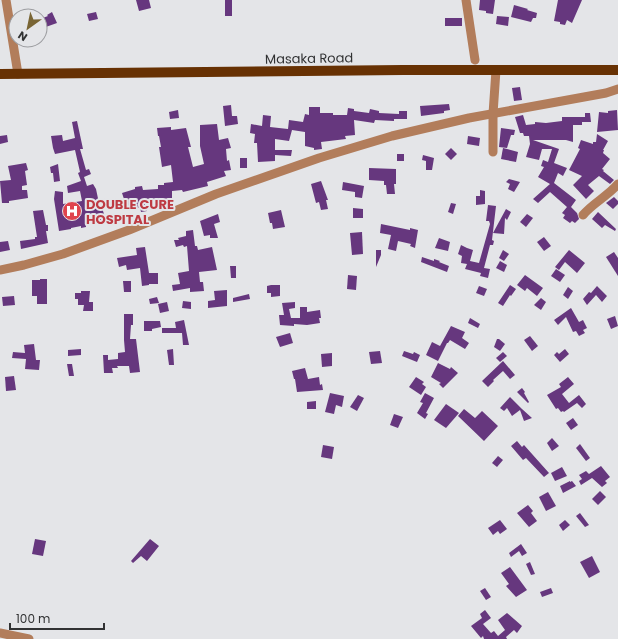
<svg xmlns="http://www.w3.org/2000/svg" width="618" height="639" font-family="Poppins,sans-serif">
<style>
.building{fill:#66377e}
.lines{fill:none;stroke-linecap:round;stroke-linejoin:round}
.minor{stroke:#b27d5b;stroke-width:9}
.major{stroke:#673103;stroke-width:10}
.labels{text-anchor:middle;stroke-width:4;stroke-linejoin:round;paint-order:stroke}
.street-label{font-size:13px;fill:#313233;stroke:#e4e5e8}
.health-label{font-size:13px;font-weight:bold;fill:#be3a42;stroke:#e4e5e8;text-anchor:start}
</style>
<rect width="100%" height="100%" fill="#e4e5e8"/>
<g class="building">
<path d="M136 0H149L151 8 139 11Z"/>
<rect x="225" y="0" width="7" height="16"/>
<path d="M480 0H495L493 14 486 13V11L479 10Z"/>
<path d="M558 0H582L572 23 567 20 565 25 560 24V22L554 21Z"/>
<path d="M514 5 528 9 527 10 537 13 536 18H533L531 22 511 17Z"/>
<path d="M52 12 57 23 43 28 40 19 48 16 47 15Z"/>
<path d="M96 12 98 19 89 21 87 14Z"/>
<path d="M497 16 509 17 508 26 496 24Z"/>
<rect x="445" y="18" width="17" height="8"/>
<path d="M520 87 522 100 514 101 512 88Z"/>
<path d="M449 104 450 110 444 111V113L421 116 420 106Z"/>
<path d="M231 105 232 116H237L238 124 225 126 223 106Z"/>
<path d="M309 107H320V113H333V115H347L348 108 354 109V111L369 113 370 109 379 111V113L399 114V111H407V119H394V121L375 120 374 123 354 120 355 135 345 136 346 139 321 142 322 149 314 150V148L305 146V132L292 130 289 141 275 139V150H292L291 156 275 155V161L258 162 257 143H254L255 134 250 133 251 124 262 126 263 115 271 116 270 127 288 129 289 120 303 122 305 114 309 115Z"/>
<path d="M178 110 179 118 170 119 169 112Z"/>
<path d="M617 110 618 130 597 132 599 112 608 113V111Z"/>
<path d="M585 113H590L591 122H582V125H573V142L566 140H533L559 149 554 163 567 168 563 176 558 173 554 183 576 200 571 207 577 213 579 219 575 223 572 221 570 223 563 218 565 215 562 213 567 207 550 192 538 203 533 199 550 184 538 177 544 167 541 166 543 160 548 162 552 149H542L539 160 526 157 530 144 529 136H524L523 133H520L515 117 523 115 526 125 535 124V122L546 123 562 121V117H585Z"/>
<path d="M77 121 83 149H80L86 170 89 169 91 174 84 177 87 186 93 184 96 189 100 208H102L106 220 97 223 96 221 86 224V227L81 228V226L71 228V229L59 231 54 199 55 191 63 192V204L82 201 80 191 68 193 67 186 81 181 78 173 80 172 75 150 55 154 53 148 51 136 62 135 63 141 75 138 72 122Z"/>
<path d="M217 124 219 140 228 138 231 148 226 149 227 161 229 160 231 170 224 171 226 176 207 182 208 186 183 192 182 190 172 191V201L157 199 144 200 147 211 141 212 140 207 128 211 122 193 135 189V187L142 186 143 190 158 189V185H164V183L173 182 171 165 162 167 159 147H161L159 136H158L157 128 171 127V130L186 128 191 147H188L193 167 204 164 200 146V125Z"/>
<path d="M501 128 515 130 514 135H511L507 148 499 147Z"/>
<path d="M597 134 608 141 603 150H604L603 153 610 159 602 169 604 170 603 171 614 180 610 184 599 176 588 185 594 191 586 199 573 185 582 176 569 170 580 149 578 148 581 140 593 144V142H596Z"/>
<path d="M7 135 8 142 0 144V136Z"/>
<path d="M468 136 480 138 479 146 467 144Z"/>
<path d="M451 148 457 154 451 160 445 154Z"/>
<path d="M503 148 518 152 516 162 501 159Z"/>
<rect x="397" y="154" width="7" height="7"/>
<path d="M423 155 434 158 432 170H426V161L422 160Z"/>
<rect x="240" y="158" width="7" height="10"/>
<path d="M26 163 28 170 25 171 27 185 22 186V190H27L28 198 9 201V203H2L0 181 11 180 8 166Z"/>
<path d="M58 164 60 181 54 182 53 173H51L50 167Z"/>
<path d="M369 168 396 169V184H394L395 194H387L386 185H384V181L369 180Z"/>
<path d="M509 179 520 182 514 192 508 189 510 184 506 182Z"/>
<path d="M321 181 328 200H326L328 209 321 210 319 202 316 203 311 184Z"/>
<path d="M343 182 364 186 362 198 355 197V192L342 190Z"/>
<path d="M480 190 485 191V204L476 205V196H480Z"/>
<path d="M614 197 618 201V204L613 209 606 203Z"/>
<path d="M451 203 456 204 453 214 448 212Z"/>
<path d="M488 205 496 206 492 240 494 241 493 245H490L484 268 490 269 488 278 480 276 481 273 465 269 467 264 461 263 462 256 458 254 461 245 467 248 473 250 470 261 479 263 490 224 489 221H486Z"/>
<path d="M353 208 363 209V218H353Z"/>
<path d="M506 209 511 212 507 220 505 218 504 234 493 233Z"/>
<path d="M43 210 46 225H48V231H46L48 243 21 249 20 241 35 239V237H37L33 211Z"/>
<path d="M281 210 285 227 273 229 272 223H270L268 213Z"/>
<path d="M598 212 616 229 615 231 605 225 602 228 592 219Z"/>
<path d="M218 214 220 222 214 224 218 238H210V235L204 236 200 221Z"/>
<path d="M527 214 533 218 526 227 520 222Z"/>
<path d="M381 224 410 230V228L418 230 415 248 410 246 411 244 398 241 396 251 388 249 391 235 380 233Z"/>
<path d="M193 230 195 246H197L198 250 212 247 217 270 199 272 200 282H203L204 291 190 292V288L173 291 172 285 180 284 178 273 189 271 187 246 184 247 183 245 176 247 174 240H179L178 238 186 236V231Z"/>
<path d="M362 232 363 254 352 255 350 233Z"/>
<path d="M544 237 551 246 544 251 537 242Z"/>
<path d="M439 238 450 242 448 251 435 248Z"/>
<path d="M8 241 10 250 0 252V242Z"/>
<path d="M145 247 149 273H158V284H149V285L142 286 140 268 127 270 126 265 119 267 117 258 137 255 136 248Z"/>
<path d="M376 250H381V255L376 267Z"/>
<path d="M503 250 509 254 504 261 499 258Z"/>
<path d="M569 250 585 263 577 273 565 262 559 270 555 267Z"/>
<path d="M614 252 618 258V276L606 257Z"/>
<path d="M422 257 434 261V259L440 261 439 262 449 266 447 272 421 262Z"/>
<path d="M500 261 507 265 504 272 496 268Z"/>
<path d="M230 266H236V278H231Z"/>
<path d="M556 269 565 275 560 282 551 276Z"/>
<path d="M348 275 357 276 356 290 347 289Z"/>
<path d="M525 275 543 288 537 296 527 288 525 291 517 285Z"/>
<path d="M40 279H47V304H37V296H32V280H40Z"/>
<path d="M123 281H131V292H124Z"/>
<path d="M271 285H280V296L271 297V293H267V286Z"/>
<path d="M510 285 516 289 511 296 510 295 503 306 498 303Z"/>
<path d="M479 286 487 289 484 296 476 293Z"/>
<path d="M597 286 607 296 602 302 596 295 587 305 583 299 589 292 591 293Z"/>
<path d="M568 287 573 291 568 299 563 295Z"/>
<path d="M227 290V306L208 308V301L215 300 214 291Z"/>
<path d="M81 291H90L89 302H93V311H83L84 305H78V299H75V293H81Z"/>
<path d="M249 294 250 299 233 302V298Z"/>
<path d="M14 296 15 305 3 306 2 297Z"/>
<path d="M157 297 159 303 150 304 149 299Z"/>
<path d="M541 298 546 302 541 310 534 305Z"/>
<path d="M183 301 191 302V309L182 308Z"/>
<path d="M167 302 169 311 160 313 158 304Z"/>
<path d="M295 302V308L289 309 291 318H300V307H307V312L320 310 321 318H319L320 323 307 325 294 324V326L280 325 279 315H284L282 303Z"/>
<path d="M571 308 579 322 583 320 587 328 583 330 585 333 579 336 576 331 573 332 566 317 558 325 554 320Z"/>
<path d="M124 314H133V325H131L130 339H136L140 372 130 373 129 366H117L118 368H112L113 373H104L103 355H108V360L118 359V353L125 352 124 340Z"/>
<path d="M615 316 618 326 611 329 607 319Z"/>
<path d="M470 318 480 324 478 328 468 323Z"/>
<path d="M184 320 189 345H183L182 333H162V328H176L175 322Z"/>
<path d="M144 321H160L161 327 152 329V331H144Z"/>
<path d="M451 326 465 332 462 338 469 343 465 349 450 340 448 343H447L438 361 426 355 432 342 440 346Z"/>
<path d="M290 333 293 343 280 347 276 337Z"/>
<path d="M530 336 538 346 532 351 524 340Z"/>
<path d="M497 339H499L505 344 500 351 494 347Z"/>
<path d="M34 344 36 360H40L39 370 25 369 26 359 12 358 13 352 25 353 24 345Z"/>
<path d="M81 349V355L68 356V350Z"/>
<path d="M173 349 174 365H169L167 350Z"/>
<path d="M565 349 569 354 560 362 554 355 557 352 559 354Z"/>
<path d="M380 351 382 363 371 364 369 352Z"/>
<path d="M404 351 413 354 414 352 420 355 417 362 402 356Z"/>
<path d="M503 352 507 356 500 362 496 358Z"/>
<path d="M332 353V366L322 367 321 354Z"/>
<path d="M503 361 515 375 510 379 503 371 493 380 494 381 488 387 482 381Z"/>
<path d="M438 363 450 369 451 367 458 373 443 388 439 384 441 383 431 377Z"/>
<path d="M67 364H72L74 376H69Z"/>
<path d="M305 368 308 379 319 377 320 385 322 384 323 390 297 392 295 379H294L292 371Z"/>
<path d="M14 376 16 390 6 391 5 377Z"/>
<path d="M416 377 424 382 422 384 426 387 421 395 409 387Z"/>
<path d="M568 377 574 384 562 394 569 403 579 395 586 404 582 408 577 403 564 412 563 411 561 412 558 408 556 409 547 395 561 387 559 384Z"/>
<path d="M522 388 525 392 524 393 529 402 528 403 517 392Z"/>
<path d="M330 393 344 396 342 407 336 405 334 414 325 412Z"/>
<path d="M425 393 434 398 426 413 428 414 425 419 417 413 423 403 420 402Z"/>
<path d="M358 395 364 398 357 411 350 407Z"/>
<path d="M510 397 522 409 532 418 524 421 520 410 512 416 507 408 504 411 500 408Z"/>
<path d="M316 401V409H307V402Z"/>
<path d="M446 404 459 413 446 428 434 420Z"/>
<path d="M464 409 475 418 482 411 498 426 484 441 458 416Z"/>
<path d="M394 414 403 417 398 428 390 425Z"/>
<path d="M573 418 578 425 571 430 566 423Z"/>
<path d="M552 438 559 446 552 451 547 443Z"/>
<path d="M517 441 522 447 524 445 549 473 544 477 526 458 523 460 511 446Z"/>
<path d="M580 444 590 458 586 461 576 448Z"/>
<path d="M323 445 334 447 332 459 321 457Z"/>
<path d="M498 456 503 460 497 467 492 463Z"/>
<path d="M601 466 610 477 605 481 607 483 602 487 592 478 581 485 579 481 582 479 579 475 586 471 589 474Z"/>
<path d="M562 467 567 476 555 481 551 473Z"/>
<path d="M570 481V482L572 481 576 486 563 493 560 486Z"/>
<path d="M600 491 606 497 598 505 592 499Z"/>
<path d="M548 492 556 506 546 511 539 497Z"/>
<path d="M528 505 533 511 531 513 537 521 529 527 517 513Z"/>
<path d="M580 513 589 525 585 527 576 516Z"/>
<path d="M500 520 507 529 500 534 498 531 493 535 488 528Z"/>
<path d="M565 520 570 525 563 531 559 525Z"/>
<path d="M35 539 46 541 43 556 32 554Z"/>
<path d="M150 539 159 546 147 561 141 556 133 563 131 561Z"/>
<path d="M521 544 527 553 522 556 519 551 511 557 509 553Z"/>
<path d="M592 556 600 572 589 578 580 562Z"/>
<path d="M530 562 535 574 531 575 526 564Z"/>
<path d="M510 567 527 590 516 597 506 586 509 584 501 573Z"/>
<path d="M485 588 491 597 486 600 480 591Z"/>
<path d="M551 588 553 593 542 597 540 592Z"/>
<path d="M485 610 491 618 483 624 491 633 494 631 498 636 505 630 498 620 507 613 522 626 517 633 514 630 506 637 507 639H484L483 636 481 638 471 626 482 618 480 614Z"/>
</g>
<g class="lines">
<g class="minor">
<path d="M6 0 18 74"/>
<path d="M466 0 475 60"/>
<path d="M493 152V114L496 70"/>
<path d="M583 215C593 203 608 196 618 184"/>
<path d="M0 270 24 265 63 254 129 230 216 194 319 158 392 136 469 118 606 93 618 89"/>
<path d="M0 633 29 639"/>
</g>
<path class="major" d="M0 74 403 70H618"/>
</g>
<defs>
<symbol id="hospital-disc" viewBox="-11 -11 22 22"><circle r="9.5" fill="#e0444e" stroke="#e4e5e8"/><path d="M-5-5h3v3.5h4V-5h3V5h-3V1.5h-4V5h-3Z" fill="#fff"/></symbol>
</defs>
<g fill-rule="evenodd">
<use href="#hospital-disc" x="61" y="200" width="22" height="22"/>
</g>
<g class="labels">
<g class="street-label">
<text transform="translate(309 58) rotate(-1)" y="5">Masaka Road</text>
</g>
<g class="health-label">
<text x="86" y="209">DOUBLE CURE<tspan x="86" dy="15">HOSPITAL</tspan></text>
</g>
</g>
<g transform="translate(28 28) rotate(213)"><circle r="19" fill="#e4e5e8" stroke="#9c9da0"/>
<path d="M0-3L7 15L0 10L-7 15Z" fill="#796534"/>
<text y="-6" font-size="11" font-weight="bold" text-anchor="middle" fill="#313233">N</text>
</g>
<path d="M10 623v6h94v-6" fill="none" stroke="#313233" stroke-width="2"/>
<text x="16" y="623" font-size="12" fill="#313233" stroke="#e4e5e8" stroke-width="3" paint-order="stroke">100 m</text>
</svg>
